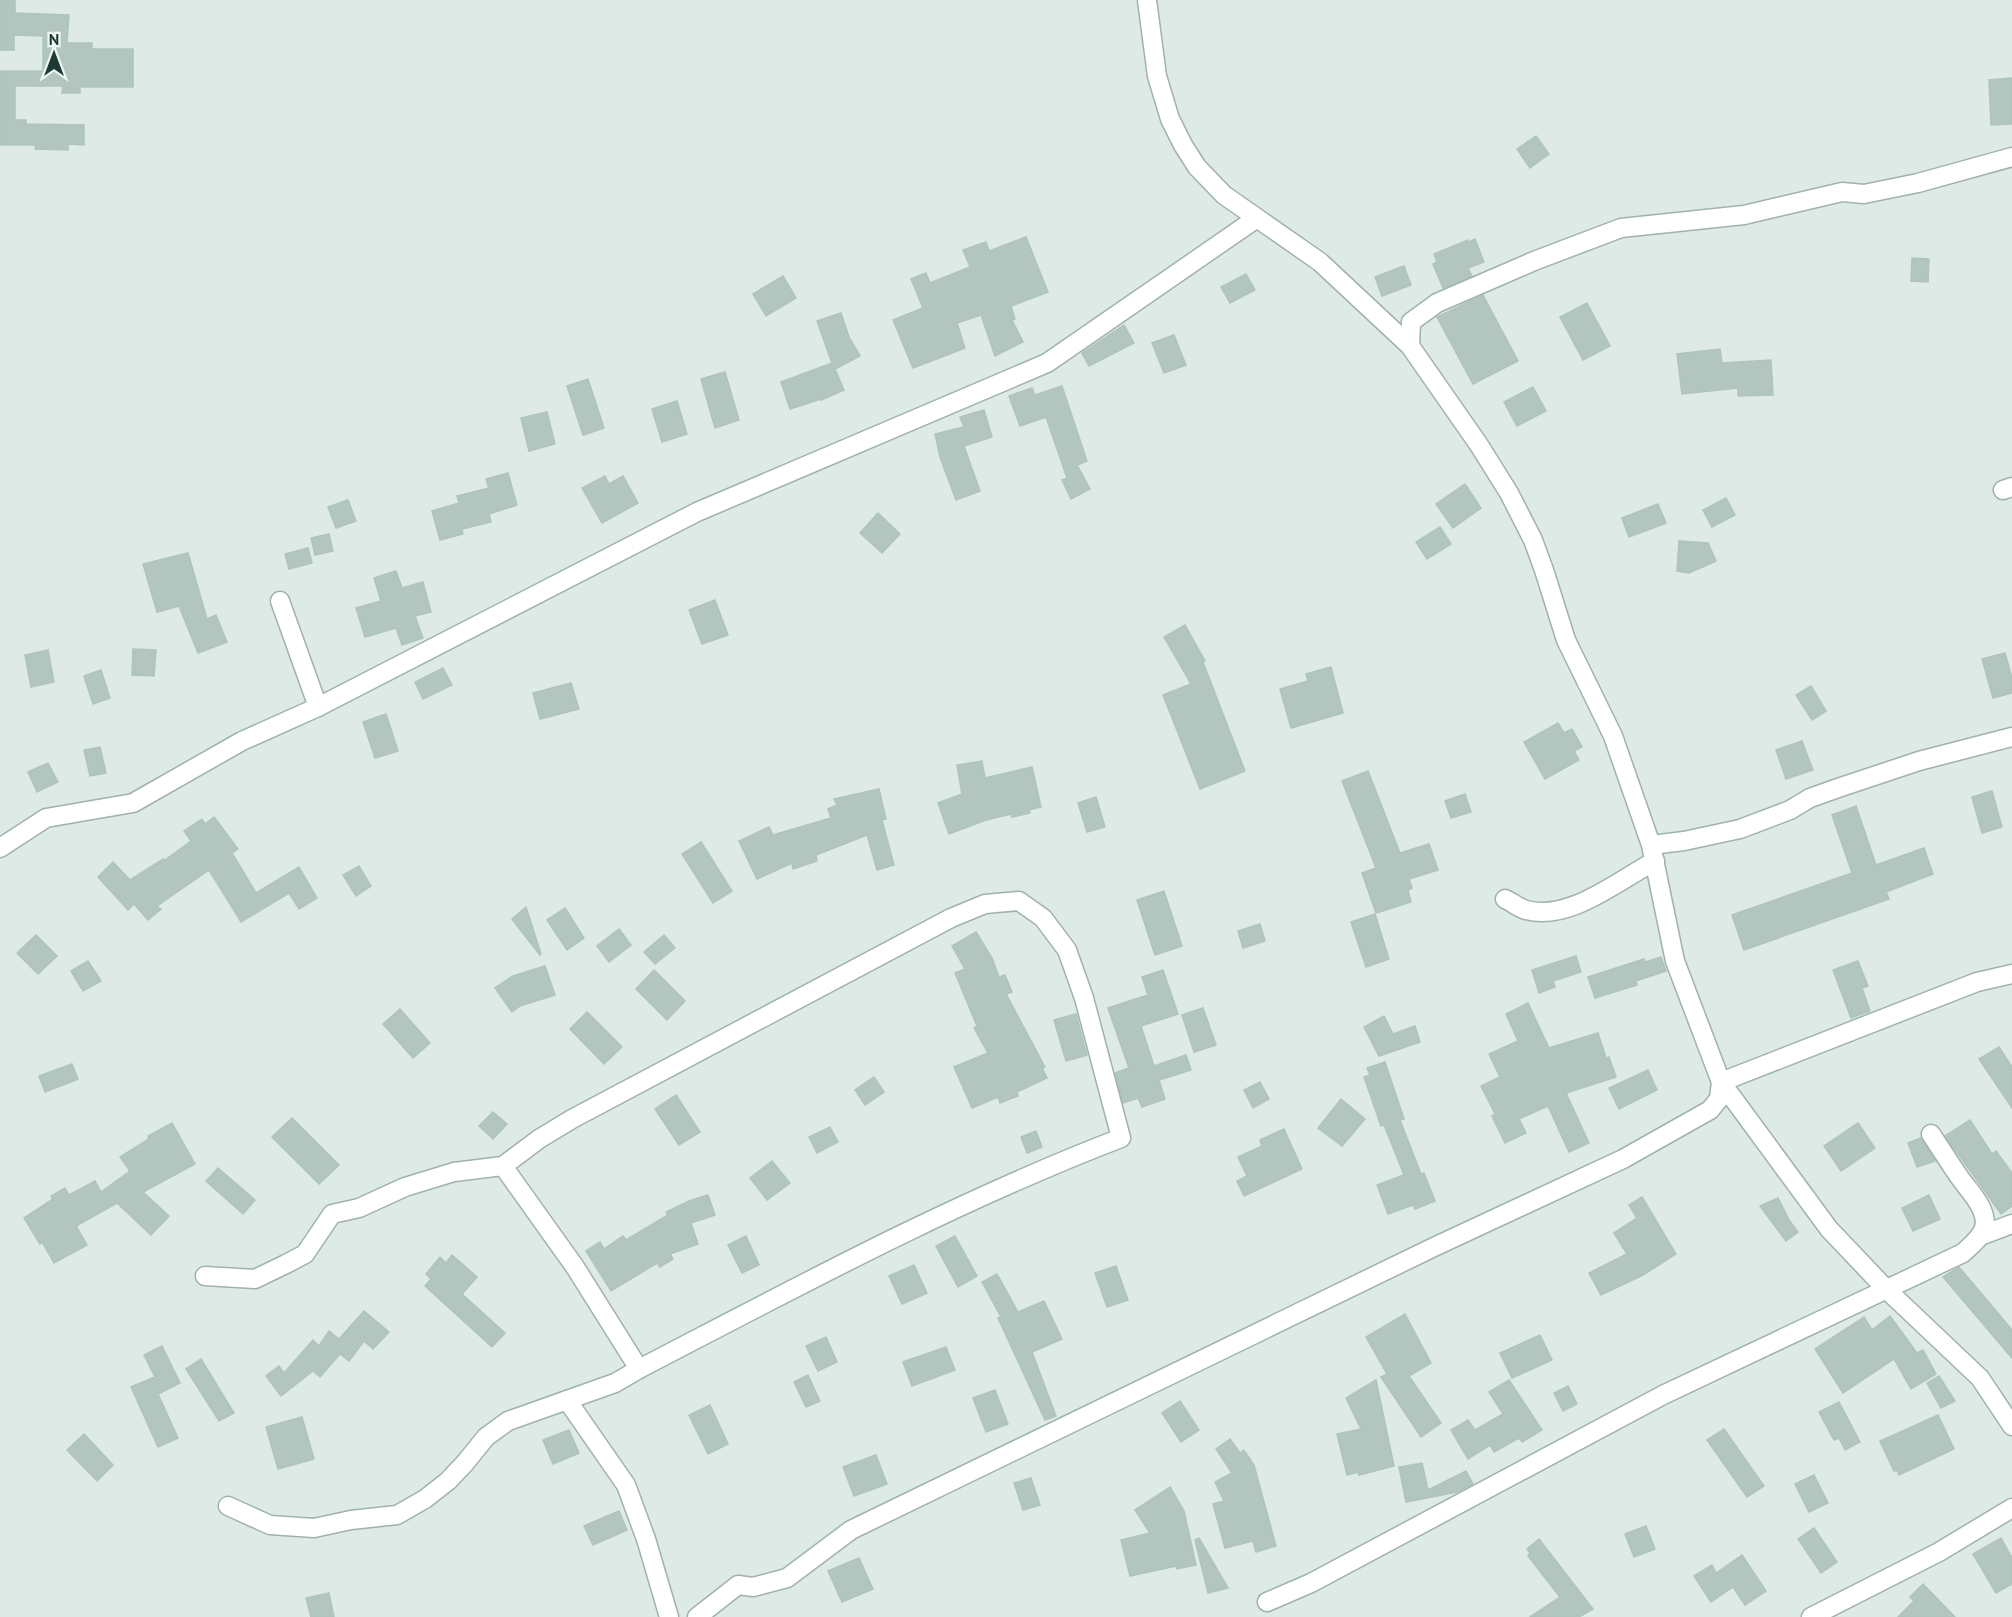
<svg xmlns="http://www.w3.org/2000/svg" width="2012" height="1617" font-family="'PT Sans',sans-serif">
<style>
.building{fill:#b2c5be;stroke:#afc4bc;stroke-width:1.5}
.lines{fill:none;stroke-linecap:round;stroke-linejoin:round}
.minor-casing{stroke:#a0b2ac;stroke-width:21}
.minor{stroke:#fff;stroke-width:18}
</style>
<rect width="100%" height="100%" fill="#ddeae5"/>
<g class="building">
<path d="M0 0H15V13L69 15 67 43H92V49H133V87H80V93H62L63 86H15V120H26V124L84 125V145L68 144V150L35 149 36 145H0V71H43V36L14 35V50H0Z"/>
<path d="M2012 78V124L1991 125 1989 80Z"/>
<path d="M1536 136 1549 154 1530 168 1517 149Z"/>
<path d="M1026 237 1048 292 1011 306 1015 319 1012 320 1023 342 995 356 981 315 957 323 965 348 913 368 893 320 923 308 911 279 926 273 930 283 970 267 963 250 986 242 989 251Z"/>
<path d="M1475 239 1484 262 1468 268 1472 276 1443 288 1433 264 1437 262 1434 254 1468 240V242Z"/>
<path d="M1912 258 1929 259 1928 282 1911 281Z"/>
<path d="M1404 266 1411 285 1382 296 1375 277Z"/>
<path d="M1246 274 1255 290 1230 303 1221 287Z"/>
<path d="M783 276 796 298 766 316 753 294Z"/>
<path d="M1483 295 1518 361 1473 384 1437 317Z"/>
<path d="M1587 303 1610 346 1583 360 1560 317Z"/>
<path d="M841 313 849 337 860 356 835 369 844 390 821 400V399L790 409 781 382 832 363 817 321Z"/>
<path d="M1124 325 1134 343 1089 366 1082 353Z"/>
<path d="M1174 335 1186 365 1164 373 1152 343Z"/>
<path d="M1720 349 1722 363 1771 360 1773 395 1738 396V388L1682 394 1677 354Z"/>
<path d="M725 372 739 420 715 428 701 379Z"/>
<path d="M588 379 604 428 583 435 567 386Z"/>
<path d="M1062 386 1087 461 1077 465 1090 489 1071 499 1062 480 1067 478 1046 417 1020 426 1009 396 1032 388 1035 395Z"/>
<path d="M1533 387 1546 411 1517 426 1504 402Z"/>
<path d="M677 401 687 434 662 442 652 409Z"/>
<path d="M984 410 992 437 964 446 980 491 956 500 940 457 935 434 964 427 960 417Z"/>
<path d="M547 412 555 444 529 451 521 418Z"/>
<path d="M508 473 517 505 489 514 491 522 462 529 463 534 440 540 432 511 459 503 457 496 489 488 486 479Z"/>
<path d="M605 476 609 484 623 476 638 503 602 523 582 488Z"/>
<path d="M1465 484 1481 508 1453 528 1436 504Z"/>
<path d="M1726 498 1735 515 1712 527 1703 510Z"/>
<path d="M348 500 356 521 336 528 328 507Z"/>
<path d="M1658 504 1666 523 1629 537 1622 518Z"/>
<path d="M878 513 900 534 882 553 860 533Z"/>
<path d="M1440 527 1451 544 1427 559 1416 542Z"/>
<path d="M329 534 333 551 315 555 311 538Z"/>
<path d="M1679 541 1708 543 1716 561 1689 573 1677 571Z"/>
<path d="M308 548 312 563 289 569 285 554Z"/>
<path d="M188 553 207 619 216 615 227 642 198 653 179 606 157 612 143 564Z"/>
<path d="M396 571 402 588 423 582 431 612 415 616 423 638 402 645 396 628 365 637 356 608 381 601 374 578Z"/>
<path d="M715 600 728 635 702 644 689 610Z"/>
<path d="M1185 625 1205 661 1203 662 1245 771 1200 789 1163 695 1191 684 1164 637Z"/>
<path d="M133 649 156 650 154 676 132 675Z"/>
<path d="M48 650 54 682 31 687 25 655Z"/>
<path d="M2005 653 2012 678V693L1993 698 1982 659Z"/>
<path d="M1331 667 1343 713 1291 728 1280 689 1308 681 1306 674Z"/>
<path d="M443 668 452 685 423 699 415 682Z"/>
<path d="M101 670 110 698 93 704 84 676Z"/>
<path d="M571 683 579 709 540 719 533 693Z"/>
<path d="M1811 686 1826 711 1812 720 1796 695Z"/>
<path d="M386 714 398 751 375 758 363 722Z"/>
<path d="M1558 723 1564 733 1572 729 1582 747 1574 751 1579 760 1545 779 1524 742Z"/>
<path d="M1802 741 1813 770 1786 779 1776 750Z"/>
<path d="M100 747 106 773 90 776 84 750Z"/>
<path d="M982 761 985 778 1032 767 1041 807 1029 810 1030 813 1012 817 1011 814 986 820 949 834 938 803 962 794 957 765Z"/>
<path d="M48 763 58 782 37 792 28 772Z"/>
<path d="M1368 771 1400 853 1429 844 1438 870 1409 879 1412 888 1408 890 1411 902 1376 913 1362 873 1376 868 1342 781Z"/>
<path d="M879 789 886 819 882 820 894 865 877 870 867 835 816 855 817 861 793 869 792 863 757 879 739 841 769 827 773 835 831 818 828 809 837 805 834 799Z"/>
<path d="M1992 791 2002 827 1982 833 1972 797Z"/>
<path d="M1465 794 1471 812 1451 818 1445 801Z"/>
<path d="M1096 797 1105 827 1087 832 1078 803Z"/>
<path d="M1856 806 1876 865 1924 848 1933 874 1886 892 1889 899 1744 950 1732 915 1852 873 1832 815Z"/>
<path d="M214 817 238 849 232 853 256 893 299 867 317 898 299 909 289 893 241 922 209 870 157 906 161 909 148 920 134 904 128 910 98 877 113 862 130 880 163 859 165 860 191 841 184 831 202 819 205 824Z"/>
<path d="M701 842 732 891 713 903 682 854Z"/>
<path d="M359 866 371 886 356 896 343 875Z"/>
<path d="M1164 891 1182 946 1155 955 1137 900Z"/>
<path d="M526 907 541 954 540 955 512 919Z"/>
<path d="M565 908 584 938 567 950 547 920Z"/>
<path d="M1375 914 1389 959 1366 967 1351 922Z"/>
<path d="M1260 924 1265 941 1243 948 1238 931Z"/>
<path d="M619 929 631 945 609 962 597 946Z"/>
<path d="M976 932 992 958 999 977 1005 975 1012 992 1006 994 1045 1067 1042 1068 1047 1078 1017 1092 1018 1096 1000 1103 998 1097 972 1108 954 1067 988 1053 974 1028 977 1026 955 973 965 969 952 946Z"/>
<path d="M36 935 57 956 38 974 17 953Z"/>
<path d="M664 935 675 948 655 964 644 952Z"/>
<path d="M1576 956 1581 972 1553 981 1555 987 1539 993 1532 970Z"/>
<path d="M1661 957 1666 971 1636 981 1637 985 1595 998 1588 977 1644 959 1645 962Z"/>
<path d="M88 961 101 981 83 991 71 971Z"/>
<path d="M1858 961 1868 986 1862 988 1870 1011 1851 1018 1833 970Z"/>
<path d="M545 966 555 995 520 1006 512 1012 495 988 513 976Z"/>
<path d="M654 970 685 1001 667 1020 636 989Z"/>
<path d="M1163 970 1178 1014 1141 1026 1154 1066 1186 1055 1191 1070 1159 1080 1165 1099 1142 1107 1138 1098 1123 1103 1115 1073 1129 1068 1108 1008 1148 995 1142 977Z"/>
<path d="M1528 1003 1549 1048 1598 1033 1606 1058 1609 1057 1616 1077 1566 1093 1589 1143 1569 1152 1548 1106 1519 1119 1526 1133 1505 1143 1492 1116 1495 1114 1481 1086 1500 1077 1489 1054 1518 1041 1506 1014Z"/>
<path d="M1203 1008 1216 1045 1194 1052 1182 1015Z"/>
<path d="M400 1009 430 1043 413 1058 383 1024Z"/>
<path d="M587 1012 622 1047 604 1064 570 1029Z"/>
<path d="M1076 1014 1087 1055 1066 1061 1054 1020Z"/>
<path d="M1384 1016 1393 1034 1415 1026 1420 1042 1379 1056 1364 1027Z"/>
<path d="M1999 1047 2012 1067V1108L1979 1059Z"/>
<path d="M1385 1062 1404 1119 1400 1120 1421 1174 1424 1173 1435 1201 1415 1209 1413 1205 1388 1214 1377 1185 1404 1175 1384 1125 1381 1126 1364 1077 1370 1075 1367 1068Z"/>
<path d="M72 1064 78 1079 45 1092 39 1076Z"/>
<path d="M1648 1070 1657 1090 1619 1109 1609 1088Z"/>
<path d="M874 1077 884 1092 865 1105 855 1090Z"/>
<path d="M1260 1082 1269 1099 1253 1108 1244 1090Z"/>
<path d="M676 1095 700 1132 679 1145 655 1109Z"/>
<path d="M1341 1099 1365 1119 1342 1146 1318 1128Z"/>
<path d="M493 1112 507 1124 493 1139 479 1126Z"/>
<path d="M292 1118 339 1165 319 1184 272 1137Z"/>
<path d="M1970 1120 1992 1154 1996 1151 2012 1173V1206L2001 1214 1945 1136Z"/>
<path d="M172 1123 195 1164 143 1192 169 1216 151 1235 117 1203 76 1226 87 1245 54 1263 42 1242 40 1244 24 1218 53 1199 51 1196 65 1188 69 1195 95 1181 101 1192 130 1171 120 1157 149 1139 148 1136Z"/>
<path d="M1858 1123 1875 1148 1841 1171 1824 1146Z"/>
<path d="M830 1127 838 1142 817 1153 809 1137Z"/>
<path d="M1284 1129 1302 1169 1244 1196 1237 1181 1247 1176 1238 1157 1262 1146 1260 1140Z"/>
<path d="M1036 1131 1042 1147 1027 1153 1021 1137Z"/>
<path d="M1921 1138 1935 1161 1917 1167 1908 1143Z"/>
<path d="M772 1161 790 1183 767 1200 750 1178Z"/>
<path d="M218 1168 255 1200 243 1214 206 1181Z"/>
<path d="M708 1195 715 1215 691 1223 698 1244 670 1254 673 1259 660 1267 657 1263 611 1291 586 1251 600 1242 604 1249 623 1236 626 1240 668 1215 666 1212 689 1201Z"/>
<path d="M1929 1195 1940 1219 1913 1231 1902 1208Z"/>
<path d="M1642 1197 1676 1254 1643 1275 1601 1295 1589 1273 1627 1254 1614 1233 1637 1218 1629 1205Z"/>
<path d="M1778 1198 1789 1220 1798 1232 1786 1241 1760 1206Z"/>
<path d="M746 1236 759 1265 742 1273 728 1245Z"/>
<path d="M955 1236 977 1276 958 1287 936 1246Z"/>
<path d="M452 1255 477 1277 462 1294 505 1333 492 1347 425 1286 431 1279 426 1274 440 1257 446 1263Z"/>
<path d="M914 1265 927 1293 902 1304 889 1276Z"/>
<path d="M1116 1266 1128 1300 1107 1307 1095 1273Z"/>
<path d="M1959 1267 2012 1330V1358L1943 1277Z"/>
<path d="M997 1274 1018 1312 1044 1301 1062 1339 1032 1352 1056 1416 1045 1420 998 1318 1001 1317 982 1282Z"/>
<path d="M364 1311 389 1332 373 1349 364 1341 349 1361 340 1354 320 1377 313 1371 281 1396 266 1376 279 1366 284 1373 313 1340 319 1346 329 1331 339 1339Z"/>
<path d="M1405 1314 1431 1363 1409 1376 1441 1423 1421 1437 1381 1377 1387 1374 1366 1337Z"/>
<path d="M1890 1316 1917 1353 1923 1350 1936 1374 1911 1389 1894 1359 1843 1393 1815 1349 1864 1317 1872 1330Z"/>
<path d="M1540 1335 1552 1360 1512 1378 1500 1353Z"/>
<path d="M826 1337 837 1362 818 1371 806 1346Z"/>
<path d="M162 1346 180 1383 158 1394 178 1438 158 1447 131 1387 155 1377 144 1355Z"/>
<path d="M946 1347 955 1370 912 1386 903 1362Z"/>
<path d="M201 1359 234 1413 219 1421 186 1369Z"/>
<path d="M808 1375 820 1401 806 1407 794 1382Z"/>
<path d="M1939 1376 1955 1401 1941 1408 1927 1383Z"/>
<path d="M1376 1380 1394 1466 1359 1475 1358 1472 1347 1475 1337 1434 1361 1429 1346 1398Z"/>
<path d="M1509 1380 1542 1430 1522 1442 1519 1438 1494 1452 1490 1445 1468 1459 1451 1430 1468 1420 1475 1430 1503 1414 1489 1392Z"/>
<path d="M1568 1386 1577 1404 1563 1411 1554 1393Z"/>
<path d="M995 1390 1008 1424 986 1432 973 1398Z"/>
<path d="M1180 1401 1199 1430 1181 1442 1162 1413Z"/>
<path d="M1839 1402 1860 1442 1845 1450 1839 1438 1834 1440 1819 1412Z"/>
<path d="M710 1405 728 1444 708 1454 689 1415Z"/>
<path d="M1938 1415 1954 1449 1899 1475 1897 1470 1894 1471 1880 1441Z"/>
<path d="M302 1417 314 1459 278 1469 266 1427Z"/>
<path d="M1724 1429 1764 1486 1747 1497 1707 1440Z"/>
<path d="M569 1430 579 1453 553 1464 543 1440Z"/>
<path d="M84 1434 113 1465 97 1481 67 1450Z"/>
<path d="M1230 1439 1240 1453 1244 1450 1254 1465 1276 1546 1256 1552 1253 1541 1225 1548 1213 1504 1224 1501 1215 1482 1232 1473 1216 1449Z"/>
<path d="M876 1455 887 1484 854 1496 843 1467Z"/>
<path d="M1422 1463 1428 1490 1466 1471 1473 1484 1457 1492 1406 1502 1399 1467Z"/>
<path d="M1814 1475 1828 1503 1809 1512 1795 1484Z"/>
<path d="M1031 1478 1040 1505 1023 1510 1014 1483Z"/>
<path d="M1170 1487 1184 1511 1196 1565 1177 1569 1176 1566 1130 1576 1121 1540 1150 1533 1135 1510Z"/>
<path d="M619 1511 627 1530 593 1545 584 1526Z"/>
<path d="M1646 1526 1655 1549 1634 1557 1625 1534Z"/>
<path d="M1814 1528 1837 1562 1821 1573 1798 1539Z"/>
<path d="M1199 1538 1228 1588 1208 1593 1195 1540Z"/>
<path d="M2001 1538 2012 1558V1584L1996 1593 1973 1554Z"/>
<path d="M1539 1539 1593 1609 1579 1617H1530L1560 1597 1528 1556 1530 1553 1527 1549Z"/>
<path d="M1742 1555 1766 1591 1745 1605 1733 1587 1711 1602 1694 1576 1712 1565 1716 1573Z"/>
<path d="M859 1558 873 1589 842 1602 828 1571Z"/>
<path d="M1923 1584 1955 1617H1898L1914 1601 1910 1597Z"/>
<path d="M329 1593 334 1617H311L306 1598Z"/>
</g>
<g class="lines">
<defs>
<g id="minor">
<path d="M1147 0 1157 76 1170 119 1183 145 1197 167 1224 195 1320 262 1410 346 1479 445 1509 493 1533 540 1544 570 1566 640 1613 736 1651 845 1675 961 1721 1082 1829 1229 1886 1289 1980 1378 2012 1426"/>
<path d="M1410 346 1411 322 1437 303 1534 261 1621 228 1744 215 1842 192 1864 194 1918 183 2012 157"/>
<path d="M2003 490 2012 487"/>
<path d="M280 601 318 707"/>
<path d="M1651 845 1684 841 1740 829 1790 810 1810 798 1838 788 1919 761 2012 737"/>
<path d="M0 848 46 818 133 803 242 741 318 707 697 512 1047 363 1257 218"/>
<path d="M1505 899C1512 902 1519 908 1526 910 1569 922 1619 880 1655 861"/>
<path d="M503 1166 575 1267 639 1369"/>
<path d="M1980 1236 2012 1224"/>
<path d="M205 1276 255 1279 286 1264 305 1254 332 1214 359 1208 405 1187 454 1172 503 1166 539 1139 572 1119 951 918 985 904 1019 901 1043 918 1067 950 1084 998 1121 1138C954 1202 797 1287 639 1369L615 1383 508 1421 486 1437 465 1463 448 1481 425 1499 397 1515 351 1520 314 1528 270 1525 228 1506"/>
<path d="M567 1400 626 1485 646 1539 669 1617"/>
<path d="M1267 1602 1311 1583 1663 1395 1963 1253C1970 1246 1981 1238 1984 1228 1989 1210 1969 1191 1960 1178 1950 1164 1941 1149 1931 1134"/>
<path d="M697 1617 738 1585 753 1587 787 1578 851 1530 1434 1247 1623 1159 1710 1110 1719 1099 1721 1082 1977 982 2012 974"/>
<path d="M1811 1617 1939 1552 2012 1508"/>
</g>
</defs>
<use href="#minor" class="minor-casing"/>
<use href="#minor" class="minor"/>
</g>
<g transform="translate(54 54)" stroke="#edf7f2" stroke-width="4.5" paint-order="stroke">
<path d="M0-4.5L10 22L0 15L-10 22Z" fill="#1e3a34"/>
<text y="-9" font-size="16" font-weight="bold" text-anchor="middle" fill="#1e3a34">N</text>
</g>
</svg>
